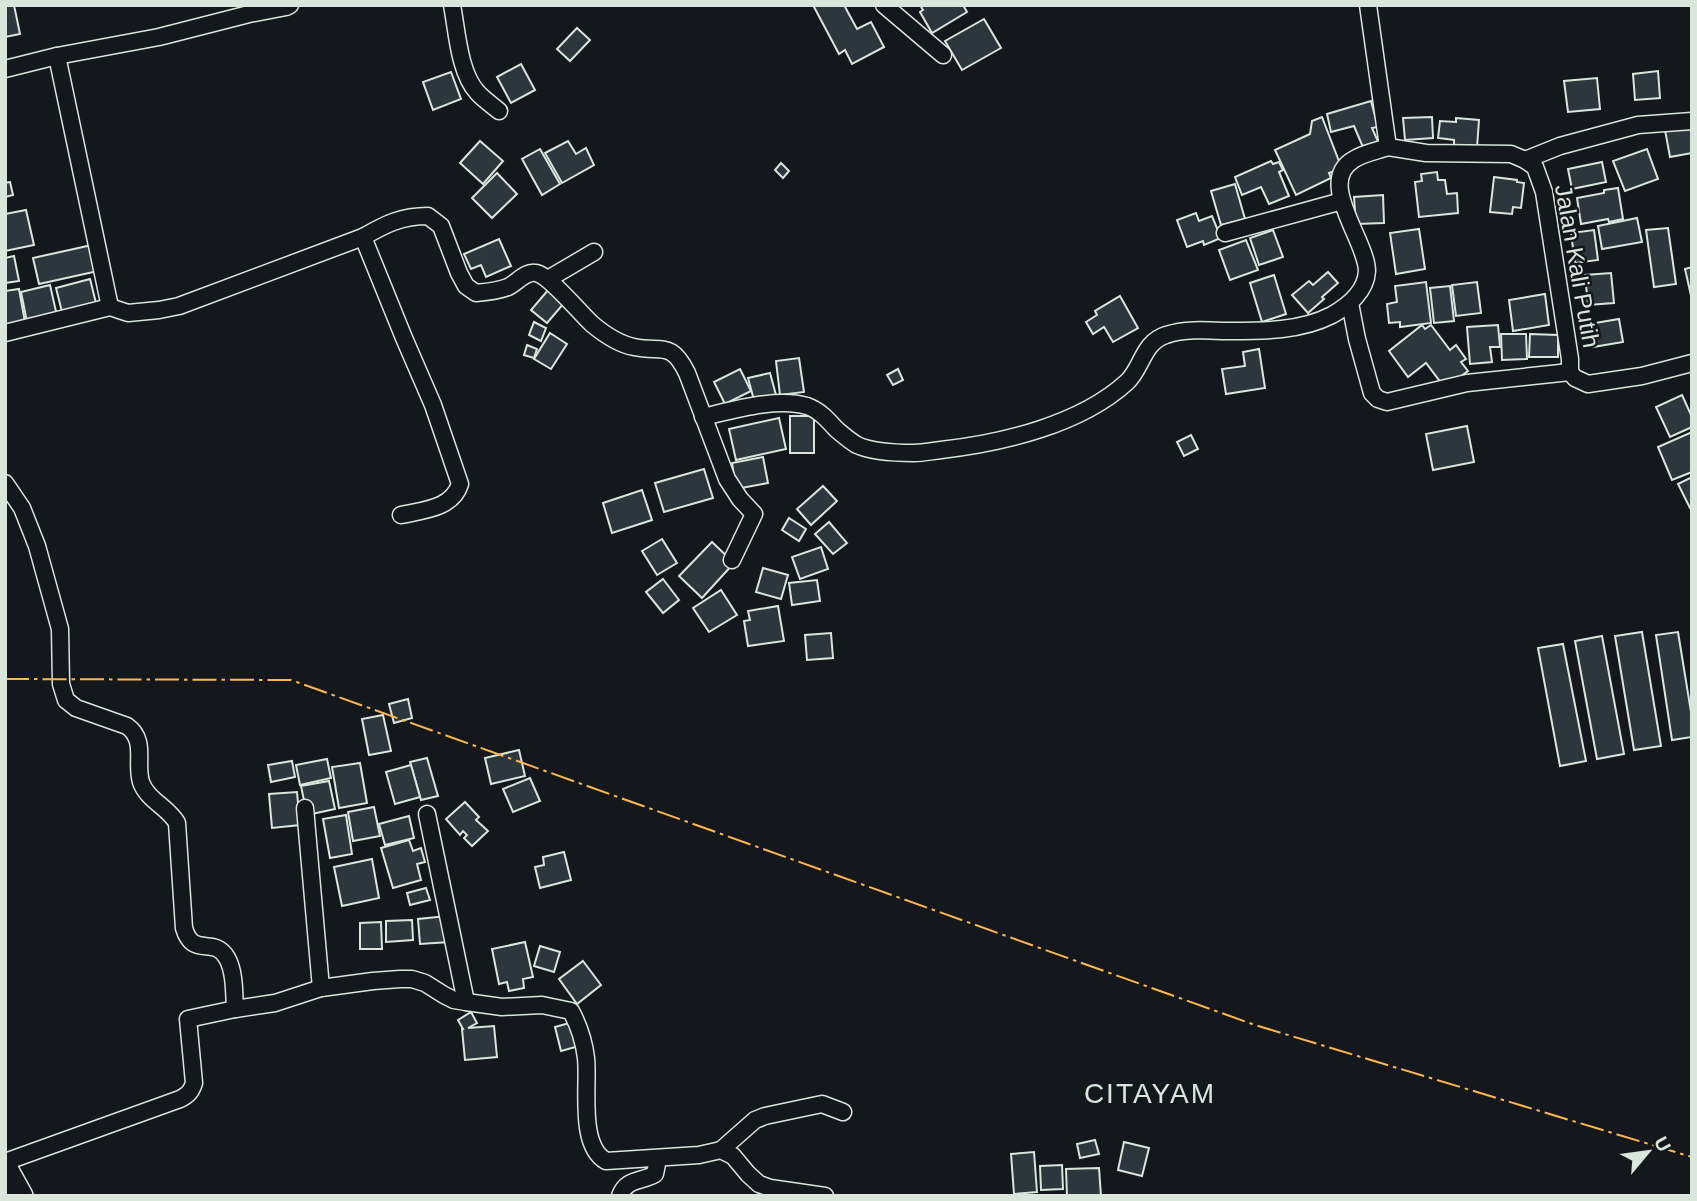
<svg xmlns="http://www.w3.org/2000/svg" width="1697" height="1201" font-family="Arial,sans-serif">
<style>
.building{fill:#2c363c;stroke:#d8e6dc;stroke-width:2}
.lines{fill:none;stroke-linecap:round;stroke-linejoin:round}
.minor-casing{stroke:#d8e6dc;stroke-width:19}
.secondary-casing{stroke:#d8e6dc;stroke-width:26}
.minor{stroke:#14181c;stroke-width:16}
.secondary{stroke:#14181c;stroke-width:23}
.power{stroke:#ffb74d;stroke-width:2;stroke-dasharray:24 5 3.5 5;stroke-linecap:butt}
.labels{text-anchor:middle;stroke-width:5;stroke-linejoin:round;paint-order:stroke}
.street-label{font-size:24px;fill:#d8e6dc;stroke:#14181c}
.quarter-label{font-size:28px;letter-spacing:2px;fill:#d8e6dc;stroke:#14181c}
</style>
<rect width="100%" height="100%" fill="#14181c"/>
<g class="building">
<path d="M5 5H14L20 34 5 37Z"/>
<path d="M813 5H844L857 29 871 22 884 47 852 64 845 50 839 54Z"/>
<path d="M920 5H963L967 12 932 33 920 12 923 10Z"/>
<path d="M984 19 1001 48 962 70 945 41Z"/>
<path d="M577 28 590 40 570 61 557 49Z"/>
<path d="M521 64 535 90 511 103 497 77Z"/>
<path d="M1658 71 1660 98 1635 100 1633 74Z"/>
<path d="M451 72 461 99 433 110 423 82Z"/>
<path d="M1597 78 1600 109 1568 112 1564 81Z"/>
<path d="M1371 101 1378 127 1372 128 1380 146 1365 152 1354 126 1331 132 1327 114Z"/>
<path d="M1322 117 1342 169 1329 173 1331 178 1296 195 1275 150 1310 134 1312 121Z"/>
<path d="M1432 117 1433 138 1405 140 1403 118Z"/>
<path d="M1456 118 1479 120 1477 148 1454 146V140L1438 138 1440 121 1456 122Z"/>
<path d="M1692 129V153L1670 157 1665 130Z"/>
<path d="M480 141 503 161 483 184 460 163Z"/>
<path d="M568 141 576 154 586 148 594 165 562 183 545 153Z"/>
<path d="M540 149 560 184 542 195 522 159Z"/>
<path d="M1647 149 1658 179 1625 191 1613 161Z"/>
<path d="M1271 161 1273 164 1279 162 1283 170 1279 172 1289 196 1269 204 1261 187 1242 195 1235 177Z"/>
<path d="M1602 162 1606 182 1572 189 1568 169Z"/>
<path d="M781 163 789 171 783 178 775 170Z"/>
<path d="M1437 172 1438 180H1445L1447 194 1457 193 1458 213 1419 217 1415 182 1422 181 1421 174Z"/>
<path d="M497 173 517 194 492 218 472 198Z"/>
<path d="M1494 177 1517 180V182L1524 183 1521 208 1513 207 1512 214 1490 212Z"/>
<path d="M10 182 13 195 5 197V183Z"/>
<path d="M1235 184 1245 219 1221 225 1211 191Z"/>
<path d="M1618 188 1623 219 1609 222 1608 219 1581 224 1577 198 1604 193V190Z"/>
<path d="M1383 195 1384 223 1356 224 1354 197Z"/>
<path d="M26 210 34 245 5 251V214Z"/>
<path d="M1196 213 1199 221 1212 216 1221 238 1204 245 1203 241 1187 247 1177 220Z"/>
<path d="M1637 218 1642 242 1602 249 1598 226Z"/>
<path d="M1668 228 1676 284 1654 287 1646 230Z"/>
<path d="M1419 229 1425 269 1396 274 1390 233Z"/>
<path d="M1273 230 1283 257 1259 265 1250 238Z"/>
<path d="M1594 230 1598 260 1575 263 1571 233Z"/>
<path d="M499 239 511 266 486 277 481 265 471 269 464 254Z"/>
<path d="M1246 240 1258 270 1230 280 1219 250Z"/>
<path d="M92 245 98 271 39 284 33 258Z"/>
<path d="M14 256 19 281 5 283V258Z"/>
<path d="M1692 267V300L1685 269Z"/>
<path d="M1328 272 1338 283 1322 297 1324 299 1308 313 1292 295 1309 281 1313 285Z"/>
<path d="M1611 273 1614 303 1588 305 1585 275Z"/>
<path d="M1274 275 1286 314 1262 322 1250 283Z"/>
<path d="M90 279 96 303 62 312 56 288Z"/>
<path d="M1426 282 1431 323 1400 327V322L1389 323 1387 304 1397 302 1395 286Z"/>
<path d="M1477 282 1481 313 1456 316 1452 285Z"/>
<path d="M50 285 57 316 27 322 21 292Z"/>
<path d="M1450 286 1454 321 1434 323 1430 288Z"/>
<path d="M19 289 25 322 5 325V291Z"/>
<path d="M549 289 565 302 547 323 531 310Z"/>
<path d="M1545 294 1549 325 1513 331 1509 300Z"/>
<path d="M1120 296 1138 328 1113 342 1104 327 1093 334 1086 322 1097 315 1095 311Z"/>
<path d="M1619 319 1623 342 1593 347 1589 324Z"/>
<path d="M534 322 546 328 541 341 529 335Z"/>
<path d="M1422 325 1425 329 1431 325 1450 350 1456 345 1466 359 1461 362 1468 371 1445 388 1426 363 1408 377 1389 351Z"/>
<path d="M1498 325 1500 347H1490L1492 362 1470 364 1467 327Z"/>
<path d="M550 333 567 344 551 369 534 359Z"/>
<path d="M1501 334H1526L1527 359 1502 360Z"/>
<path d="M1530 334 1558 335V357H1529Z"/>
<path d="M527 345 537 349 534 358 524 355Z"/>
<path d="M1259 349 1265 388 1226 394 1222 369 1245 366 1243 352Z"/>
<path d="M799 358 804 392 780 395 776 361Z"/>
<path d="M740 369 751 391 725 404 714 382Z"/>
<path d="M898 369 903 380 893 385 887 375Z"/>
<path d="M770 373 776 395 754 400 748 378Z"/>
<path d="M1682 395 1692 417V427L1670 437 1656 407Z"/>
<rect x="790" y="416" width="24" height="37"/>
<path d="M779 418 786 449 736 460 729 429Z"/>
<path d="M1467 426 1474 462 1433 470 1426 434Z"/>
<path d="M1692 432V472L1672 480 1658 447Z"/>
<path d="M1191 435 1198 449 1184 456 1177 442Z"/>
<path d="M763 457 768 483 736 489 732 463Z"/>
<path d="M704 469 713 498 664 512 655 483Z"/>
<path d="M1692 477V508H1690L1678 484Z"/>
<path d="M823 486 837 501 811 525 797 509Z"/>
<path d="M642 490 652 520 612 533 603 503Z"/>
<path d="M789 518 806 529 799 541 782 530Z"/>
<path d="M829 522 847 543 833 554 815 534Z"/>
<path d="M662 539 677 563 657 575 642 551Z"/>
<path d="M712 542 734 563 702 598 679 576Z"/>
<path d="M821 547 828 569 800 579 792 557Z"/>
<path d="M763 568 788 575 781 599 756 592Z"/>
<path d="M663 579 679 600 663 613 646 592Z"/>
<path d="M817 580 820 601 792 605 789 583Z"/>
<path d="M721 590 737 615 709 632 693 608Z"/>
<path d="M778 606 784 641 748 646 744 621 750 620 748 611Z"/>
<path d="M1642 632 1661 746 1634 750 1615 636Z"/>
<path d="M1678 632 1692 718V737L1672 740 1656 635Z"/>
<path d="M831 633 833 658 807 660 805 635Z"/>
<path d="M1602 636 1624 754 1597 759 1575 641Z"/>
<path d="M1563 644 1586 761 1560 766 1538 648Z"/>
<path d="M408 699 412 718 394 723 389 704Z"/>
<path d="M383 715 391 751 369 755 362 719Z"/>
<path d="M519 750 525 776 491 784 485 758Z"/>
<path d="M427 758 438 796 421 800 410 762Z"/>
<path d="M327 759 331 778 300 785 296 765Z"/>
<path d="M292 761 295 777 271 782 268 765Z"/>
<path d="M360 763 367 803 339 808 332 767Z"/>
<path d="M411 765 420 797 395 804 386 772Z"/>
<path d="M530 778 540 801 513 812 503 789Z"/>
<path d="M329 781 335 809 307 815 301 786Z"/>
<path d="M297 792 300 825 272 828 269 794Z"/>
<path d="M465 802 479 817 476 820 488 831 472 846 464 838 467 835 463 831 460 835 446 819Z"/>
<path d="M374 807 380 836 353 841 348 812Z"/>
<path d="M346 815 352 854 330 858 323 819Z"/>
<path d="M409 816 414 838 385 845 379 824Z"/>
<path d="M409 840 413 851 421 848 425 862 417 864 421 880 393 888 381 848Z"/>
<path d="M564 852 571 880 540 888 535 867 544 865 543 857Z"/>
<path d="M372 859 379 898 342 906 334 867Z"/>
<path d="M426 888 430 900 410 905 407 893Z"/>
<path d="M447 916 449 942 420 944 418 919Z"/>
<path d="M412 920 413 940 386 942V921Z"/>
<path d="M381 922 382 949H360V923Z"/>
<path d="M525 942 533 977 523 979 524 988 509 991 507 982 499 984 492 949Z"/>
<path d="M540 946 560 952 554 972 534 966Z"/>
<path d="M583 961 601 985 577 1004 559 979Z"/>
<path d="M471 1012 477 1023 468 1028 494 1026 497 1057 465 1060 462 1029H463L458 1020Z"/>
<path d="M573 1022 579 1046 561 1051 555 1027Z"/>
<path d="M1095 1140 1099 1154 1080 1158 1077 1144Z"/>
<path d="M1124 1142 1149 1148 1142 1176 1118 1170Z"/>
<path d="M1034 1152 1037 1192 1014 1194 1011 1154Z"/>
<path d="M1062 1165 1063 1189 1041 1190 1040 1166Z"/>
<path d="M1099 1168 1101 1196H1067L1066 1169Z"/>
</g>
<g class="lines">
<defs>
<g id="minor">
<path d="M452 5C457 31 459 72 477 92 483 99 492 105 499 111"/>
<path d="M884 5 943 55"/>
<path d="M1368 5 1388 147 1426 153 1511 154 1525 160 1535 167 1544 192 1570 359V372L1575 378 1588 384 1642 376 1692 363"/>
<path d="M57 56 110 307"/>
<path d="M5 69 57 56 159 37 249 14 286 7 290 5"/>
<path d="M1525 160 1560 146 1638 125 1692 121"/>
<path d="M1225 233 1342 201"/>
<path d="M363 237 404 338 433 405 460 484C452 509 423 510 401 515"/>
<path d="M548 279 594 252"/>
<path d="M1350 303 1357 339 1372 393 1378 399 1387 402 1467 383 1570 372"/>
<path d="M5 333 110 307 128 313 159 310 179 306 363 237C386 224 401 216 428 216L441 226 459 273 466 286 476 293C486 292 498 291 508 287 517 283 525 271 536 273 549 275 580 313 592 324 604 334 618 344 634 347 662 353 671 340 687 373L727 479 740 499 754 514 732 560"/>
<path d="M703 417C733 410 777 397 807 406 819 410 828 420 836 429 842 434 850 441 857 445 872 452 898 453 914 453 923 453 932 451 941 450 1002 443 1080 425 1127 382 1142 368 1143 342 1166 335 1184 329 1204 330 1223 331 1259 331 1299 332 1332 315 1348 306 1366 291 1367 271 1367 241 1316 182 1353 160 1363 153 1377 151 1388 147"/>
<path d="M5 483 22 508 37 546 60 629 61 684 66 700 76 708 127 726C147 740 135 763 141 782 147 800 168 807 177 823L184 928C193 959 214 935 227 958 235 972 234 994 235 1009"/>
<path d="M305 808 321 988"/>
<path d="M427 814 466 1002"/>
<path d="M721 1150 755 1120 765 1116 822 1104 843 1112"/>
<path d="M5 1162 180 1099C188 1095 191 1092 194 1083L188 1019 235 1009 275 1003 321 988 373 981 400 979H412L425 983 444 995 454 1000 466 1002 502 1007 542 1005 571 1011C579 1026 584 1041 586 1058 589 1086 578 1145 606 1161L699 1155 721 1150 733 1156 748 1174 759 1184 770 1188 825 1196"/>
<path d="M620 1196C626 1178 642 1182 655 1174L658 1159"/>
</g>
<path id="secondary" d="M5 1167 21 1196"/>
</defs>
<use href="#minor" class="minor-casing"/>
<use href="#secondary" class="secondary-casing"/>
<use href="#minor" class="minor"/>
<use href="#secondary" class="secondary"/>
<path class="power" d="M5 679 291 680 1255 1025 1692 1157"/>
</g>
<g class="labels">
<g class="street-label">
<text transform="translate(1577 266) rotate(80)" y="8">Jalan Kali Putih</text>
</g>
<g class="quarter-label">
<text x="1150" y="1103">CITAYAM</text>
</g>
</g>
<rect width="1697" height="1201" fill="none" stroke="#d8e6dc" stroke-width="14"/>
<g transform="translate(1648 1152) rotate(61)" stroke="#14181c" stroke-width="5" paint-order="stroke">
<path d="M0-5L12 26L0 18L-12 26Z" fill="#d8e6dc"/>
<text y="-10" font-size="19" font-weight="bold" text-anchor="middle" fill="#d8e6dc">U</text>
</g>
</svg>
